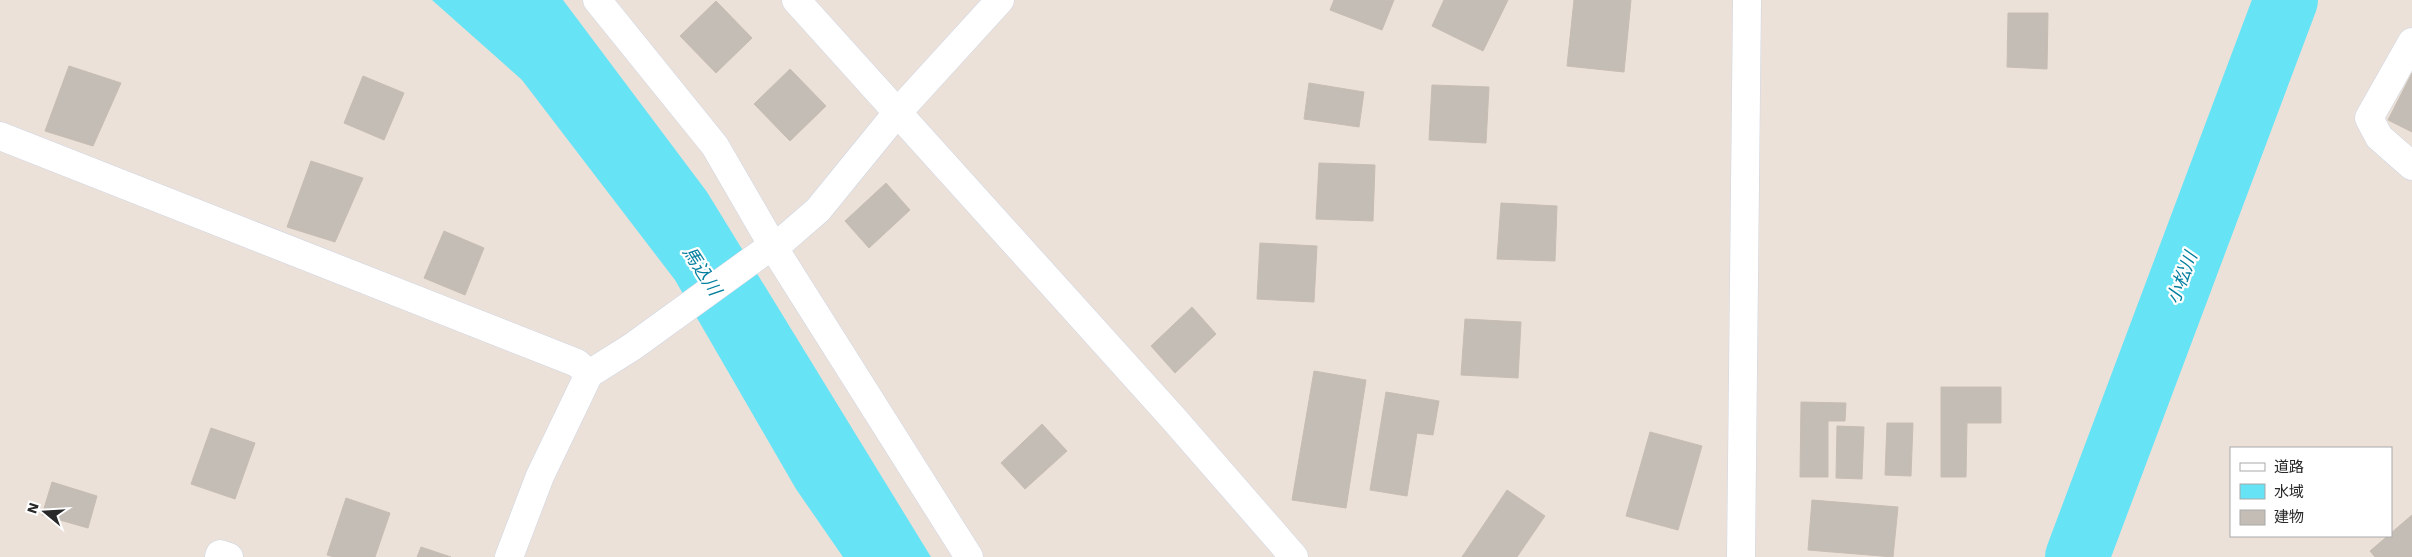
<svg xmlns="http://www.w3.org/2000/svg" width="2412" height="557" font-family="'Work Sans','Noto Sans JP',sans-serif">
<style>
.water{fill:#66e3f4}
.lines{fill:none;stroke-linecap:round;stroke-linejoin:round}
.river{stroke:#66e3f4;stroke-width:64}
.building{fill:#c4bdb5;stroke:#c7bdb3}
.minor-casing{stroke:#ced5e3;stroke-width:29}
.minor{stroke:#fff;stroke-width:28}
.labels{text-anchor:middle;stroke-width:4.5;stroke-linejoin:round;paint-order:stroke}
.water-label{font-size:18px;font-style:italic;fill:#06809f;stroke:#fff}
</style>
<rect width="100%" height="100%" fill="#ece1d9"/>
<path class="water" d="M432 0H563L707 192 931 557H843L796 489 675 280 522 80Z"/>
<g class="lines">
<path class="river" d="M2077 557 2286 0"/>
</g>
<g class="building">
<path d="M1334 0H1394L1382 30 1330 10Z"/>
<path d="M1444 0H1508L1483 51 1432 26Z"/>
<path d="M1574 0H1631L1624 72 1567 66Z"/>
<path d="M716 1 752 38 716 73 680 36Z"/>
<path d="M2008 13H2048L2047 69 2007 67Z"/>
<path d="M69 66 121 83 93 146 45 131Z"/>
<path d="M790 69 826 106 790 141 754 104Z"/>
<path d="M2412 73V132L2388 120Z"/>
<path d="M363 76 404 93 384 140 344 123Z"/>
<path d="M1309 83 1364 92 1359 127 1304 119Z"/>
<path d="M1432 85 1489 87 1486 143 1429 140Z"/>
<path d="M311 161 363 178 335 242 287 227Z"/>
<path d="M1319 163 1375 165 1373 221 1316 219Z"/>
<path d="M886 183 910 210 869 248 845 221Z"/>
<path d="M1501 203 1557 206 1555 261 1497 259Z"/>
<path d="M444 231 484 248 465 295 424 278Z"/>
<path d="M1260 243 1317 246 1314 302 1257 299Z"/>
<path d="M1192 307 1216 334 1175 373 1151 346Z"/>
<path d="M1465 319 1521 322 1518 378 1461 375Z"/>
<path d="M1314 371 1366 380 1346 508 1292 500Z"/>
<path d="M1941 387H2001V423H1967L1966 477H1941Z"/>
<path d="M1386 392 1439 401 1433 435 1417 433 1407 496 1370 490Z"/>
<path d="M1801 402 1846 403 1845 421H1828V477H1800Z"/>
<path d="M1887 423H1913L1911 476 1885 475Z"/>
<path d="M1042 424 1067 451 1025 489 1001 463Z"/>
<path d="M1837 426 1864 427 1862 479 1836 478Z"/>
<path d="M211 428 255 443 235 499 191 484Z"/>
<path d="M1650 432 1702 446 1678 530 1626 516Z"/>
<path d="M52 482 97 496 88 528 42 515Z"/>
<path d="M1507 490 1545 516 1517 557H1462Z"/>
<path d="M346 498 390 513 375 557H334L327 555Z"/>
<path d="M1812 500 1898 507 1893 557 1808 550Z"/>
<path d="M2412 515V557H2375L2370 551Z"/>
<path d="M421 547 451 557H417Z"/>
</g>
<g class="lines">
<defs>
<g id="minor">
<path d="M597 0 715 146 774 248 969 557"/>
<path d="M796 0 1173 418 1294 557"/>
<path d="M2412 42 2369 118 2379 137 2412 166"/>
<path d="M0 136 577 363 589 374"/>
<path d="M219 557 220 554 229 557"/>
<path d="M509 557 540 476 589 374 632 347 766 250 774 248 818 210 897 113 1000 0"/>
<path d="M1741 557 1747 0"/>
</g>
</defs>
<use href="#minor" class="minor-casing"/>
<use href="#minor" class="minor"/>
</g>
<g class="labels">
<g class="water-label">
<text transform="translate(702 271) rotate(57)" y="6">馬込川</text>
<text transform="translate(2182 278) rotate(-69)" y="6">小松川</text>
</g>
</g>
<rect x="2230" y="447" width="162" height="90" fill="#ffffff" stroke="#a9a9a9"/>
<rect x="2240" y="463" width="25" height="8" fill="#ffffff" stroke="#a9a9a9"/>
<text x="2274" y="472" font-size="15" fill="#292929">道路</text>
<rect x="2240" y="484" width="25" height="15" fill="#66e3f4" stroke="#a9a9a9"/>
<text x="2274" y="497" font-size="15" fill="#292929">水域</text>
<rect x="2240" y="510" width="25" height="15" fill="#c4bdb5" stroke="#a9a9a9"/>
<text x="2274" y="522" font-size="15" fill="#292929">建物</text>
<g transform="translate(45 512) rotate(288)" stroke="#ffffff" stroke-width="4" paint-order="stroke">
<path d="M0-4L9 19L0 12L-9 19Z" fill="#292929"/>
<text y="-8" font-size="14" font-weight="bold" text-anchor="middle" fill="#292929">N</text>
</g>
</svg>
